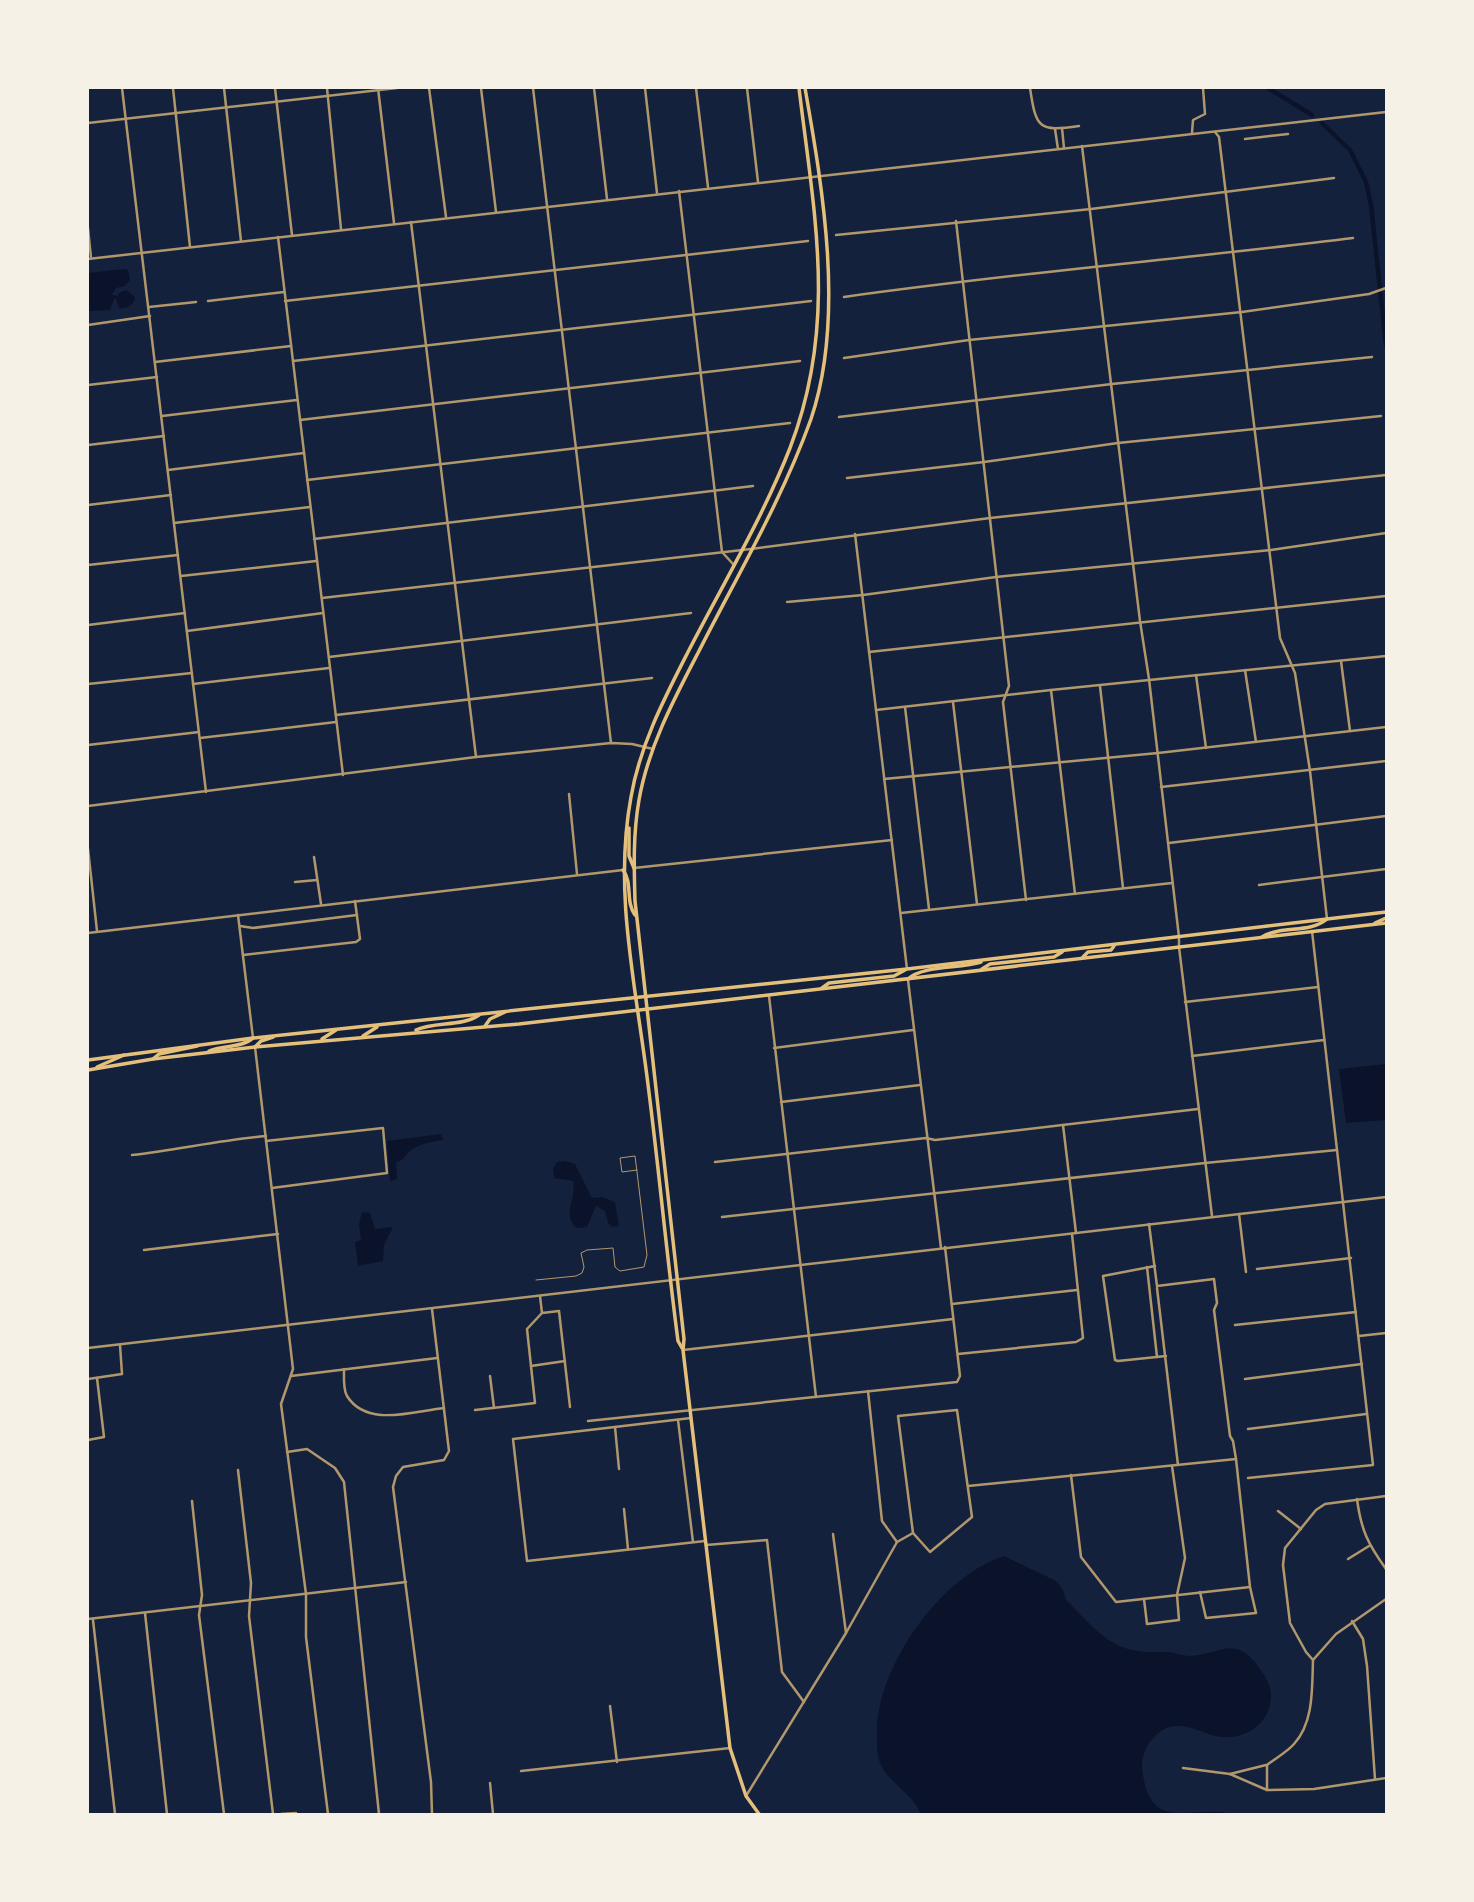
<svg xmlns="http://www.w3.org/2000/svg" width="1474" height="1902" font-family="'Source Sans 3',sans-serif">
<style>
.water{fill:#0b132b}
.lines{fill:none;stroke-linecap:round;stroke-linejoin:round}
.canal{stroke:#0b132b;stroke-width:4.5}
.service{stroke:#b1986c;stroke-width:1}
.minor{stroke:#b1986c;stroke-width:2.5}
.tertiary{stroke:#b1986c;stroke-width:2.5}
.secondary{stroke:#e5c07b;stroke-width:3.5}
.primary{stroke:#e5c07b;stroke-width:3.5}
</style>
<rect width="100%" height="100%" fill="#14213d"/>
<g class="water">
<path d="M124 269 128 270 130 280 125 286 116 288 112 295 118 296 119 293 126 290 135 297C135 305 126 309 119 308L116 299H114L110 310 88 311V273Z"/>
<path d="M1386 1064V1120L1346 1123 1339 1069Z"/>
<path d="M441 1134 443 1140C431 1142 418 1144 409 1152 403 1157 405 1160 396 1162L397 1179 390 1181 387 1141Z"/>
<path d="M565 1161 575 1164 592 1198 602 1197 615 1202 619 1226 612 1227 608 1223 605 1211 596 1206 587 1227 577 1228C561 1215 577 1199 573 1181L554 1178 553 1169 557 1162Z"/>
<path d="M362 1212 370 1213 375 1229 393 1227 384 1245 383 1261 358 1266 355 1242 361 1240 359 1224Z"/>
<path d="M1004 1556 1056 1581 1063 1590 1066 1600C1081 1614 1102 1640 1122 1647 1138 1653 1153 1652 1169 1652 1176 1653 1184 1656 1190 1656 1220 1654 1235 1635 1257 1665 1263 1673 1270 1683 1271 1693 1272 1721 1249 1739 1222 1737 1201 1735 1182 1717 1161 1731 1150 1738 1141 1755 1142 1767 1149 1836 1189 1804 1234 1814H921C911 1792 890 1784 881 1765 877 1758 877 1747 877 1739 873 1671 940 1576 1004 1556Z"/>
</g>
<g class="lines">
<g class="canal">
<path d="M1268 88 1312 115"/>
<path d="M1322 123 1350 150 1366 182 1371 205 1386 345"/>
</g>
<path class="service" d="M536 1280 576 1276 582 1273 584 1267 581 1253 587 1250 613 1248 615 1267 620 1271 644 1267 647 1255 637 1172 635 1156 620 1158 622 1172 637 1170"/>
<g class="minor">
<path d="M122 88 206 792"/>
<path d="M173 88 190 247"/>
<path d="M224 88 241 241"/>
<path d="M275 88 292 235"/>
<path d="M327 88 341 229"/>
<path d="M378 88 394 223"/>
<path d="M429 88 446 217"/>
<path d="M481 88 496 212"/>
<path d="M533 88 611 743"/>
<path d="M594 88 607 199"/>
<path d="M645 88 657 193"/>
<path d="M696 88 708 187"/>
<path d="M747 88 758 182"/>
<path d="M1030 88C1036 128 1038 132 1079 126"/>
<path d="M1062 128 1064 148"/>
<path d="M1055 129 1058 149"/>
<path d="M1215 132 1219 137 1280 638 1295 673 1310 771 1327 919"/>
<path d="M1192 133 1193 120 1205 114 1203 88"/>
<path d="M1245 139 1288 134"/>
<path d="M1082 146 1140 621 1149 679 1179 937V947L1212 1216"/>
<path d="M679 191 722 552 733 564"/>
<path d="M956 221 1009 686 1003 702 1026 900"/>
<path d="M411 222 476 757"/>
<path d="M88 228 91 258"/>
<path d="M836 235 1091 209 1334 178"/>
<path d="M278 237 343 775"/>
<path d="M844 297C1013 273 1184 259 1353 238"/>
<path d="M208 301 284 292"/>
<path d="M285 301 808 241"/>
<path d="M149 307 196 302"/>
<path d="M88 325 150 316"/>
<path d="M844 358 969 340 1242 312 1369 294 1386 288"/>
<path d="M293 361 811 301"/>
<path d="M155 362 291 346"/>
<path d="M88 385 157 377"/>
<path d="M162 416 297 400"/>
<path d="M839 417 1112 384 1372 357"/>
<path d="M300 420 800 361"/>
<path d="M88 445 164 436"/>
<path d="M168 470 304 453"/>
<path d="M847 478 984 462 1118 443 1381 416"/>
<path d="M307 480 790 423"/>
<path d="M88 505 171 495"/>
<path d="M174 523 310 507"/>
<path d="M855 534 907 969"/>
<path d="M314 539 753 486"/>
<path d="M88 565 178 555"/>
<path d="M181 576 316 561"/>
<path d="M322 598 751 549 990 518 1386 475"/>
<path d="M787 602 863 595 996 577 1271 550 1386 533"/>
<path d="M88 625 185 613"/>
<path d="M187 631 323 613"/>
<path d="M869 652 1386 596"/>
<path d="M329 657 691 613"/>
<path d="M1341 661 1350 731"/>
<path d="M1245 670 1256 742"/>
<path d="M1196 675 1206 748"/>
<path d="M88 684 192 673"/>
<path d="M193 684 329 668"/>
<path d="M1100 686 1123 888"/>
<path d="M1051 690 1075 894"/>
<path d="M953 702 977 904"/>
<path d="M905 707 929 909"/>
<path d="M876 710 1051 690 1386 656"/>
<path d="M336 715 652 678"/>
<path d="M200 738 336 722"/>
<path d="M88 745 199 732"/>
<path d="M884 779 1158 753 1386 727"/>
<path d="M1161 787 1386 761"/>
<path d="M569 794 577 874"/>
<path d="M88 806 476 757 611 743 632 744 653 749"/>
<path d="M1169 843 1386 816"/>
<path d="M314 857 321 904"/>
<path d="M634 868 892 840"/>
<path d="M295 882 317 880"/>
<path d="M1259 885 1386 869"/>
<path d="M901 913 1172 883"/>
<path d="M240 926 253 928 357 915"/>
<path d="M243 955 356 942 360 939 355 901"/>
<path d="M908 980 941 1248"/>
<path d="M769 996 816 1397"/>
<path d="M1185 1002 1318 987"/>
<path d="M255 1047 293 1369 281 1404 306 1594V1637L328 1814"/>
<path d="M774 1048 913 1030"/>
<path d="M1192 1056 1324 1040"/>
<path d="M781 1102 920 1085"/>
<path d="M1063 1125 1076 1233"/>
<path d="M266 1141 383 1128 387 1173 272 1188"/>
<path d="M132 1155C177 1150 220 1140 266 1136"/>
<path d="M715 1162 926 1138 935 1140 1198 1109"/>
<path d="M1239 1214 1246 1272"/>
<path d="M722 1217 1205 1163 1337 1150"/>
<path d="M1149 1224 1157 1286 1214 1279 1217 1303 1214 1310 1230 1436 1233 1441 1236 1459 1250 1587 1256 1613 1206 1618 1200 1592"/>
<path d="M144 1250 278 1234"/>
<path d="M1155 1266 1103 1276 1115 1360 1118 1361 1166 1356"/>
<path d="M1147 1267 1157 1357"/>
<path d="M1257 1269 1351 1258"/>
<path d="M1157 1288 1178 1465"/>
<path d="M540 1296 542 1313"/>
<path d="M952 1304 1077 1290"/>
<path d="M432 1309 449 1451 444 1460 403 1467 396 1476 393 1487 431 1782 432 1814"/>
<path d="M1235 1325 1356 1312"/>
<path d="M1359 1336 1386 1333"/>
<path d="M683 1350 953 1319"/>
<path d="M958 1354 1076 1342 1083 1338 1072 1234"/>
<path d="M531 1366 565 1361"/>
<path d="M344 1369C344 1377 343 1390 347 1396 367 1428 414 1411 444 1408"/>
<path d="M291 1376 437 1358"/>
<path d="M490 1376 494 1408"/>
<path d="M88 1379 122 1374 120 1345"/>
<path d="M1245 1379 1362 1364"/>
<path d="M868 1391 882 1521 897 1542"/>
<path d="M475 1410 535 1403 527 1329 542 1313 559 1311 570 1407"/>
<path d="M957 1410 972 1517 930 1552 913 1533 898 1416Z"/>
<path d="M691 1418 513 1439 527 1561 705 1541"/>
<path d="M678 1420 693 1542"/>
<path d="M588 1421 957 1382 960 1376 945 1247"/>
<path d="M615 1427 619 1469"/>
<path d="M1248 1429 1366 1414"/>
<path d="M88 1440 104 1437 97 1378"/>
<path d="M287 1452 307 1449 335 1468 344 1482 379 1814"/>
<path d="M238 1470 251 1583 249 1616 273 1814"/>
<path d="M1071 1475 1081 1557 1116 1602 1250 1587"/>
<path d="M1248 1478 1373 1465 1312 931"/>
<path d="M968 1486 1236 1459"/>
<path d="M1357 1499C1361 1530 1368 1544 1386 1569"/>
<path d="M192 1501 202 1595 199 1615 224 1814"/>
<path d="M624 1509 628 1549"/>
<path d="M1278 1511 1301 1529"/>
<path d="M833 1534 846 1633"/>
<path d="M706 1545 767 1540 782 1672 804 1702"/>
<path d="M1348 1559 1369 1546"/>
<path d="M1144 1599 1147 1624 1179 1620 1177 1595 1185 1558 1172 1466"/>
<path d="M145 1613 167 1814"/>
<path d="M88 1619 406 1582"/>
<path d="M93 1620 115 1814"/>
<path d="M1352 1621 1363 1639 1367 1666 1375 1779"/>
<path d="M1313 1660 1336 1634 1386 1599"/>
<path d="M610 1706 617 1762"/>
<path d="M1183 1768 1230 1774 1266 1765"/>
<path d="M521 1771 730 1748"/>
<path d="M1230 1774 1267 1790 1314 1789 1386 1778"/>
<path d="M490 1783 493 1814"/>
<path d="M1267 1790V1765C1276 1758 1287 1752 1294 1744 1314 1722 1312 1688 1313 1660L1306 1652 1290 1623 1283 1565 1285 1548 1316 1510 1325 1504 1386 1496"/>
<path d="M746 1796 846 1633 897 1542 913 1533"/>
<path d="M281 1814 296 1813"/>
</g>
<g class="tertiary">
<path d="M88 123 397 88"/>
<path d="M88 259 1386 112"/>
<path d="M88 849 97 931"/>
<path d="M238 915 253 1038"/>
<path d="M88 933 623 870"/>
<path d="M88 1348 1386 1197"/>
</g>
<g class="secondary">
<path d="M629 828V856L634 868"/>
<path d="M623 870C633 883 625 901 635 915"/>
<path d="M682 1348 678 1341C666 1250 658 1159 646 1069 634 978 614 888 631 797 640 745 664 699 688 652 722 586 763 517 790 448 838 323 814 214 799 88"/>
<path d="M759 1814 746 1796 730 1748 683 1350 684 1339 635 901C634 867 633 834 639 800 648 748 674 699 698 653 737 576 782 500 811 419 845 319 823 190 805 88"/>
</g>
<g class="primary">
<path d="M1375 923 1386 918"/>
<path d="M1262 937C1282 925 1309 934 1327 919"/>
<path d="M1083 957 1088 952 1111 950 1114 946"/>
<path d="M982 969 990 964 1054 957 1062 952"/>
<path d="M908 979C923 965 960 969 981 962"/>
<path d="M822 988 829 983 894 976 905 970"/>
<path d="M485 1026 490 1019 505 1012"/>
<path d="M416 1030C435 1021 462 1027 479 1015"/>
<path d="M363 1036 377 1027"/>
<path d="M322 1039 336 1030"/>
<path d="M255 1047 261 1041 273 1037"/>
<path d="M209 1051C223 1045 242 1048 253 1038"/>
<path d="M153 1059 159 1054 197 1046"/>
<path d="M88 1060 253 1038 907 969 1386 912"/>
<path d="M97 1067 124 1055"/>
<path d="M88 1070 153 1059 255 1047 519 1024 1386 923"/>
</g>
</g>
<rect width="1474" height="1902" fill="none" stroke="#f6f1e7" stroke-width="178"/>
</svg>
